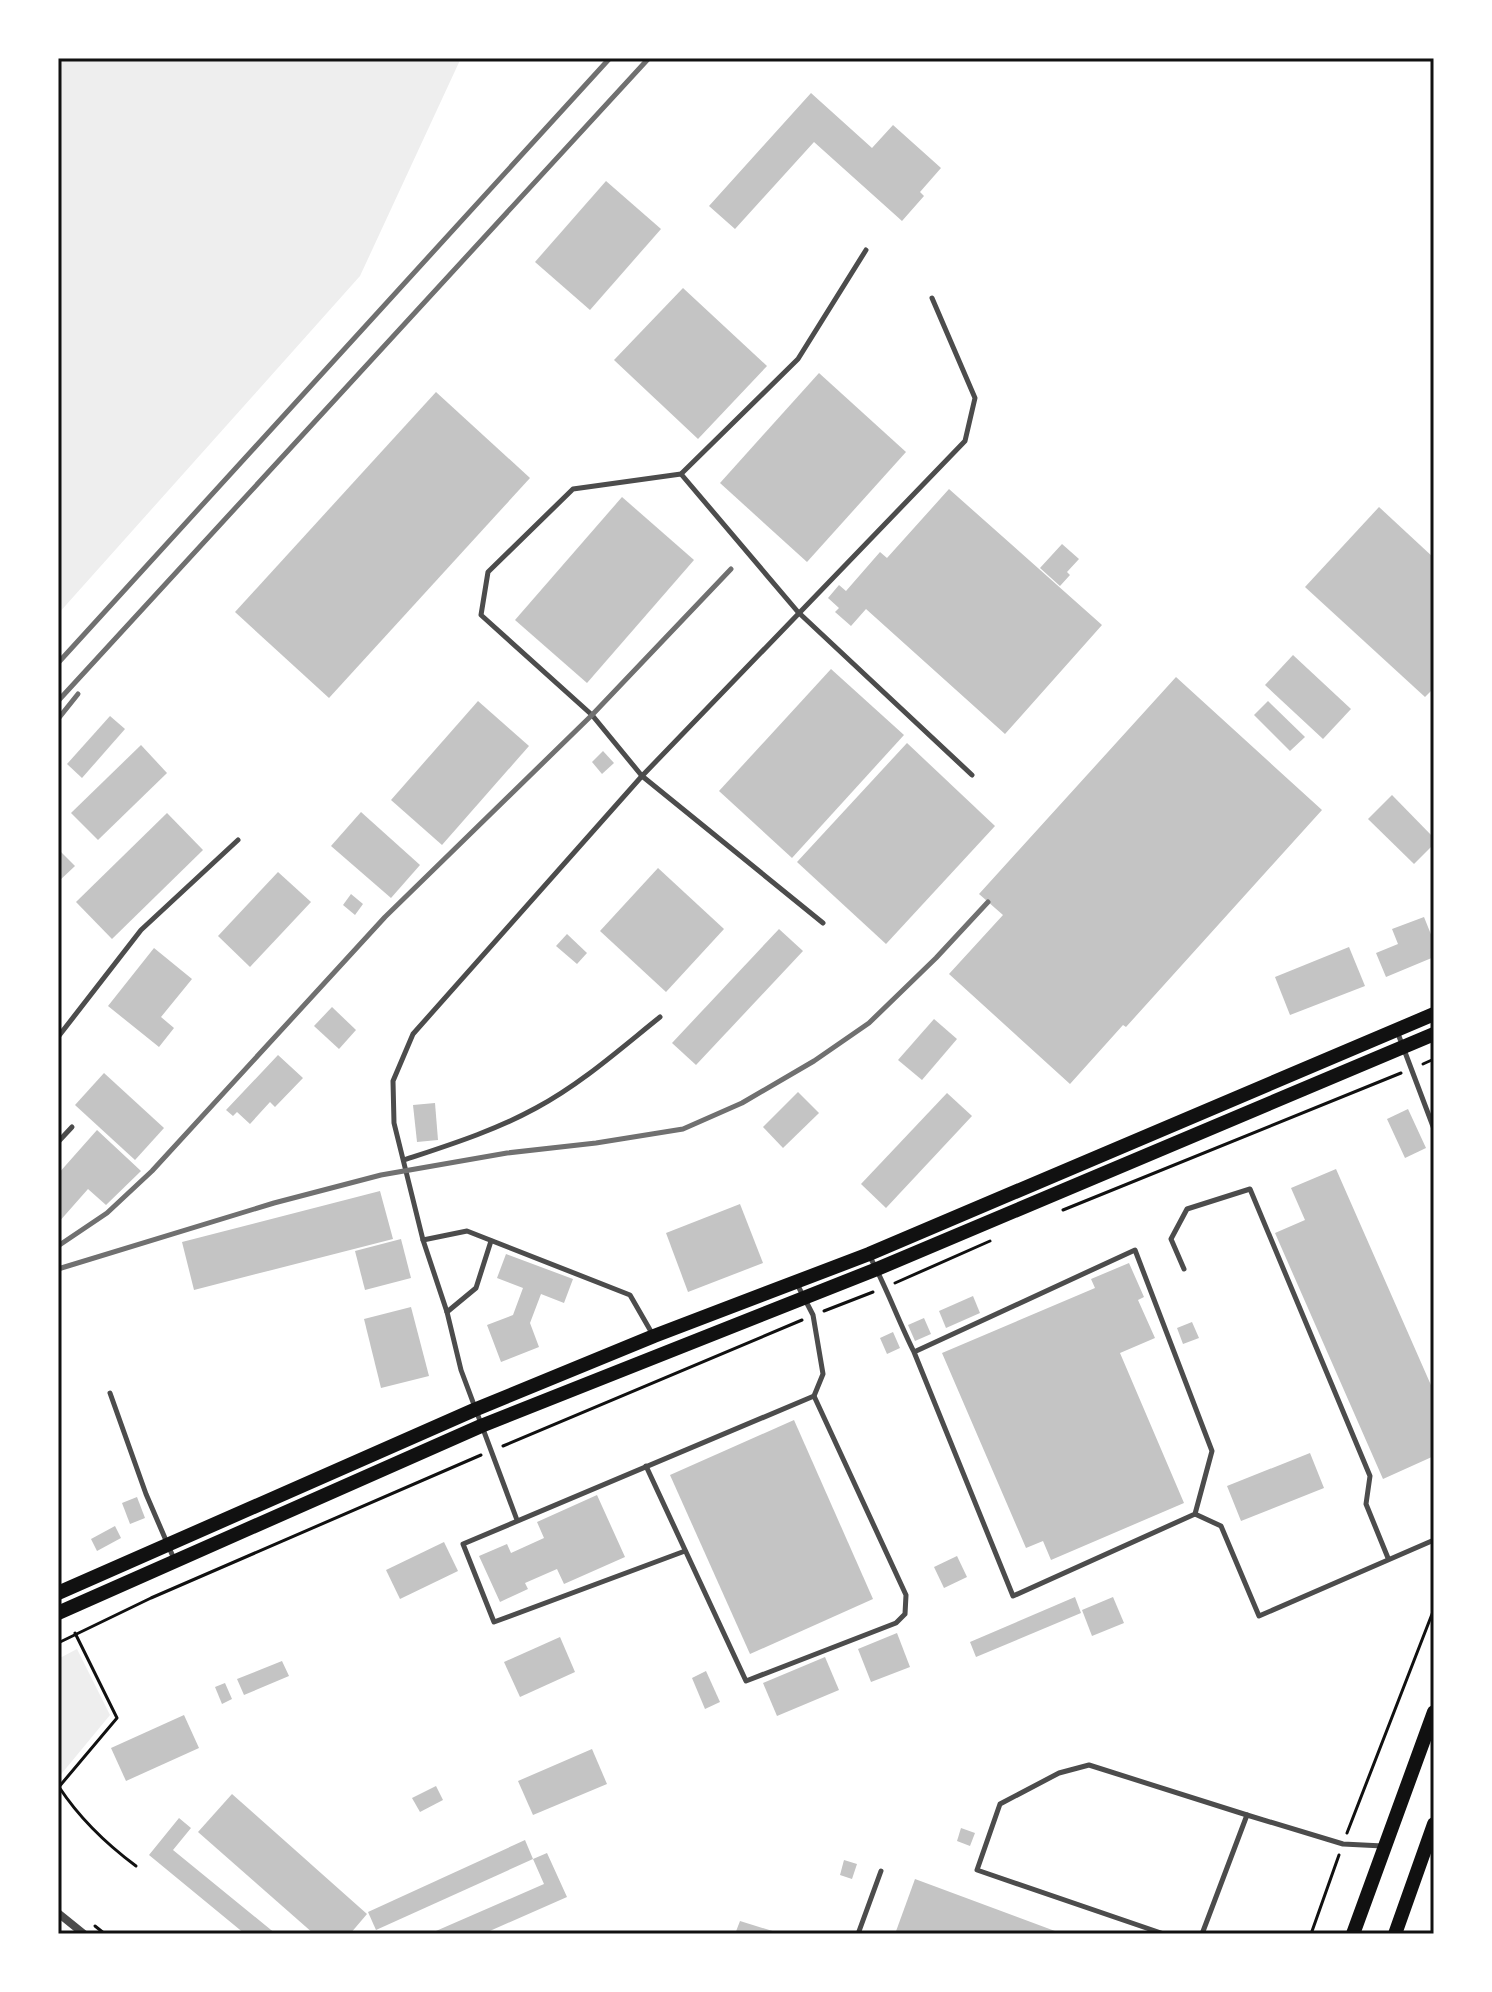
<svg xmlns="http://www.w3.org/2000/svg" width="1492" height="1992" font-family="Arial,sans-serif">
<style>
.green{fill:#eee}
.building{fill:#c4c4c4}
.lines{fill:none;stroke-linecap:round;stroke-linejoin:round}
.path{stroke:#111;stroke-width:3}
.service{stroke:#4c4c4c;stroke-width:5}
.minor{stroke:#4c4c4c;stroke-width:8}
.secondary{stroke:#111;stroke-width:14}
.rail{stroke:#707070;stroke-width:5}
.neatline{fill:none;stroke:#111;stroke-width:3}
</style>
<rect width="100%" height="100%" fill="#fff"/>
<g class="green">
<path d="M58 58H461L360 276 58 614Z"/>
<path d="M77 1649 110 1715 58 1778V1659Z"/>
</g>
<g class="building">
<path d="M811 93 872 148 893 125 941 168 920 192 924 196 902 221 814 142 735 229 709 206Z"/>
<path d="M606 181 661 229 590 310 535 262Z"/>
<path d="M683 288 767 366 698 439 614 360Z"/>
<path d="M819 373 906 452 807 562 720 483Z"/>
<path d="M436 392 530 478 329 698 235 612Z"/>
<path d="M949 489 1102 625 1005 734 866 609 851 626 835 612 839 608 828 598 839 585 846 591 880 552 887 558Z"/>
<path d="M622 497 694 560 587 683 515 620Z"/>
<path d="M1379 507 1434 558V688L1425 697 1305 587Z"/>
<path d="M1062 544 1079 559 1067 572 1070 575 1060 586 1040 568Z"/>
<path d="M1293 655 1351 709 1323 739 1265 685Z"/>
<path d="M831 669 904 735 792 858 719 791Z"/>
<path d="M1176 677 1322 810 1126 1027 1123 1025 1070 1084 949 974 1003 915 979 894Z"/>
<path d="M478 701 529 746 442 845 391 800Z"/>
<path d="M1268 701 1305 737 1290 751 1254 715Z"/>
<path d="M110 716 125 729 82 778 67 764Z"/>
<path d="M907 743 995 826 886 944 797 862Z"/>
<path d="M141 745 167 773 98 840 71 813Z"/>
<path d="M603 751 614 763 602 774 592 762Z"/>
<path d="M1392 795 1434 838V844L1414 864 1368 819Z"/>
<path d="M361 812 420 865 391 898 331 846Z"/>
<path d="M167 813 203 850 112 939 76 902Z"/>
<path d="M58 849 75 866 58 882Z"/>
<path d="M658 868 724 929 666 992 600 931Z"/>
<path d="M278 872 311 902 250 967 218 936Z"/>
<path d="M351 894 363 904 355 915 343 905Z"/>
<path d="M1424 917 1434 942V957L1386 977 1376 953 1398 944 1392 929Z"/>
<path d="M779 929 803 951 696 1065 672 1043Z"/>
<path d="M567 934 587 953 577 964 556 946Z"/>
<path d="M1349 947 1365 986 1290 1015 1275 977Z"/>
<path d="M154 948 192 979 161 1017 174 1028 159 1047 108 1006Z"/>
<path d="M332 1007 356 1030 339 1049 314 1026Z"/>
<path d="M934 1019 957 1039 922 1080 898 1060Z"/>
<path d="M278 1055 303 1078 275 1107 270 1102 250 1124 237 1112 233 1116 226 1110Z"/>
<path d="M104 1073 164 1128 135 1160 75 1105Z"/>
<path d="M798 1092 819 1113 783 1148 763 1127Z"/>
<path d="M947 1093 972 1116 886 1208 861 1184Z"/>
<path d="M435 1103 438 1140 417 1142 413 1105Z"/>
<path d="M1408 1109 1426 1148 1405 1158 1387 1119Z"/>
<path d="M97 1130 141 1171 106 1205 88 1189 58 1223V1174Z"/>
<path d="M1336 1169 1434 1392V1456L1383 1479 1275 1233 1305 1220 1291 1188Z"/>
<path d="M380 1191 393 1239 194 1290 182 1242Z"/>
<path d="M740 1204 763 1263 688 1292 666 1233Z"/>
<path d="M401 1239 411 1278 365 1290 355 1251Z"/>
<path d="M506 1254 573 1279 564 1303 541 1294 530 1323 539 1347 501 1362 487 1325 513 1315 523 1288 497 1278Z"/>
<path d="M1129 1263 1144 1297 1138 1300 1155 1338 1120 1353 1184 1503 1051 1560 1043 1541 1026 1548 942 1353 1095 1288 1091 1279Z"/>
<path d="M973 1296 980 1313 946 1328 939 1311Z"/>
<path d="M411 1307 429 1376 381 1388 364 1319Z"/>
<path d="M924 1318 931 1334 915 1341 908 1325Z"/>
<path d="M1192 1322 1199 1338 1183 1344 1177 1328Z"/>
<path d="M893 1332 900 1348 887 1354 880 1338Z"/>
<path d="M794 1420 873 1599 750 1654 670 1475Z"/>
<path d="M1310 1453 1324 1488 1241 1521 1227 1486Z"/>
<path d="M597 1495 625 1557 564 1584 557 1569 525 1583 528 1589 500 1602 479 1556 507 1544 511 1553 544 1538 537 1522Z"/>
<path d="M137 1497 145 1518 130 1524 122 1503Z"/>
<path d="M115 1526 121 1538 97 1551 91 1539Z"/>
<path d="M444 1542 458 1571 400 1599 386 1570Z"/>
<path d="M957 1556 967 1577 944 1588 934 1567Z"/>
<path d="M1075 1597 1081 1613 976 1657 970 1642Z"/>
<path d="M1113 1597 1124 1623 1092 1636 1082 1610Z"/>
<path d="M897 1633 910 1667 871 1682 858 1649Z"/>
<path d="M560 1637 575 1672 520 1697 504 1662Z"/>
<path d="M825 1657 839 1690 777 1716 763 1683Z"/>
<path d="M282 1661 289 1676 244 1695 237 1679Z"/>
<path d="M706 1671 720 1702 705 1709 692 1678Z"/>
<path d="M225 1683 232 1699 222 1704 215 1687Z"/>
<path d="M184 1715 199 1748 126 1781 111 1748Z"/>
<path d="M592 1749 607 1784 533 1815 518 1781Z"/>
<path d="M436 1786 443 1800 420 1812 412 1798Z"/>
<path d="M232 1794 367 1914 350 1934H314L198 1832Z"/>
<path d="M179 1818 191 1828 173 1850 276 1934H245L149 1855Z"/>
<path d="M961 1828 975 1833 970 1846 957 1841Z"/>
<path d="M525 1840 533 1859 376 1930 368 1912Z"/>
<path d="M547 1853 567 1897 483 1934H429L544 1884 533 1859Z"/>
<path d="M844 1860 857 1864 852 1879 840 1875Z"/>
<path d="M915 1879 1063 1934H895Z"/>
<path d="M740 1921 779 1933V1934H735Z"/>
</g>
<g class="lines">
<g class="path">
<path d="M1423 1064 1434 1059"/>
<path d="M1063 1210 1401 1073"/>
<path d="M895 1283 990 1241"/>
<path d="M824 1311 873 1292"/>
<path d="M503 1446 802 1320"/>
<path d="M58 1643 151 1598 481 1455"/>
<path d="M59 1787C80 1819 105 1843 136 1866"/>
<path d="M58 1788 117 1718 75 1633"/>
<path d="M1347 1833 1434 1609"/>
<path d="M95 1926 105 1934"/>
<path d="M1311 1934 1339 1855"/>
</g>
<g class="service">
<path d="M866 250 798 359 681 474 573 489 488 572 481 615 592 715 642 776 965 441 975 398 932 298"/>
<path d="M681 474 798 612 972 775"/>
<path d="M1397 1031 1434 1129"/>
<path d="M58 1037 141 930 238 840"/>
<path d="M58 1142 72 1127"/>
<path d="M404 1160C449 1145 494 1131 536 1108 581 1084 620 1049 660 1017"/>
<path d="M423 1240 467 1231 630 1295 653 1335"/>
<path d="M869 1255C886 1286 898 1320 914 1352L1013 1596 1195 1514 1212 1451 1135 1250 914 1352"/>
<path d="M1184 1269 1171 1239 1187 1209 1250 1189 1370 1476 1366 1504 1388 1558"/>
<path d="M447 1312 476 1288 491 1241"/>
<path d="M110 1393 146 1494 174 1559"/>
<path d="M646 1466 746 1681 896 1623 905 1614 906 1595 814 1396 823 1374 813 1315 796 1282"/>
<path d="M1195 1514 1221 1526 1259 1616 1434 1540"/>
<path d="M517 1520 461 1370 447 1312 423 1240 394 1123 393 1081 413 1034 642 776 823 923"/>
<path d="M685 1551 494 1622 463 1544 814 1396"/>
<path d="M858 1934 881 1871"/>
<path d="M1164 1934 977 1870 1000 1804 1059 1773 1089 1765 1247 1815"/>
<path d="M1202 1934 1247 1815 1343 1844 1383 1846"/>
</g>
<path class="minor" d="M58 1913 84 1934"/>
<g class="secondary">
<path d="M58 1593 474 1410 654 1336 869 1254 1434 1014"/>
<path d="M58 1613 481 1426 877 1269 1434 1034"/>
<path d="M1353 1934 1434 1712"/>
<path d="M1395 1934 1434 1824"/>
</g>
<g class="rail">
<path d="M58 663 610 58"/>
<path d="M58 701 649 58"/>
<path d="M58 719 78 694"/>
<path d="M58 1246 107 1213 152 1171 385 917 592 715 731 569"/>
<path d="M58 1269 274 1203 381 1175 507 1153 596 1143 683 1129 742 1103 814 1061 869 1023 936 958 988 902"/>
</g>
</g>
<rect width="1492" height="1992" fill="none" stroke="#ffffff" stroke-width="120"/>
<rect x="60" y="60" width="1372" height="1872" class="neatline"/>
</svg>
